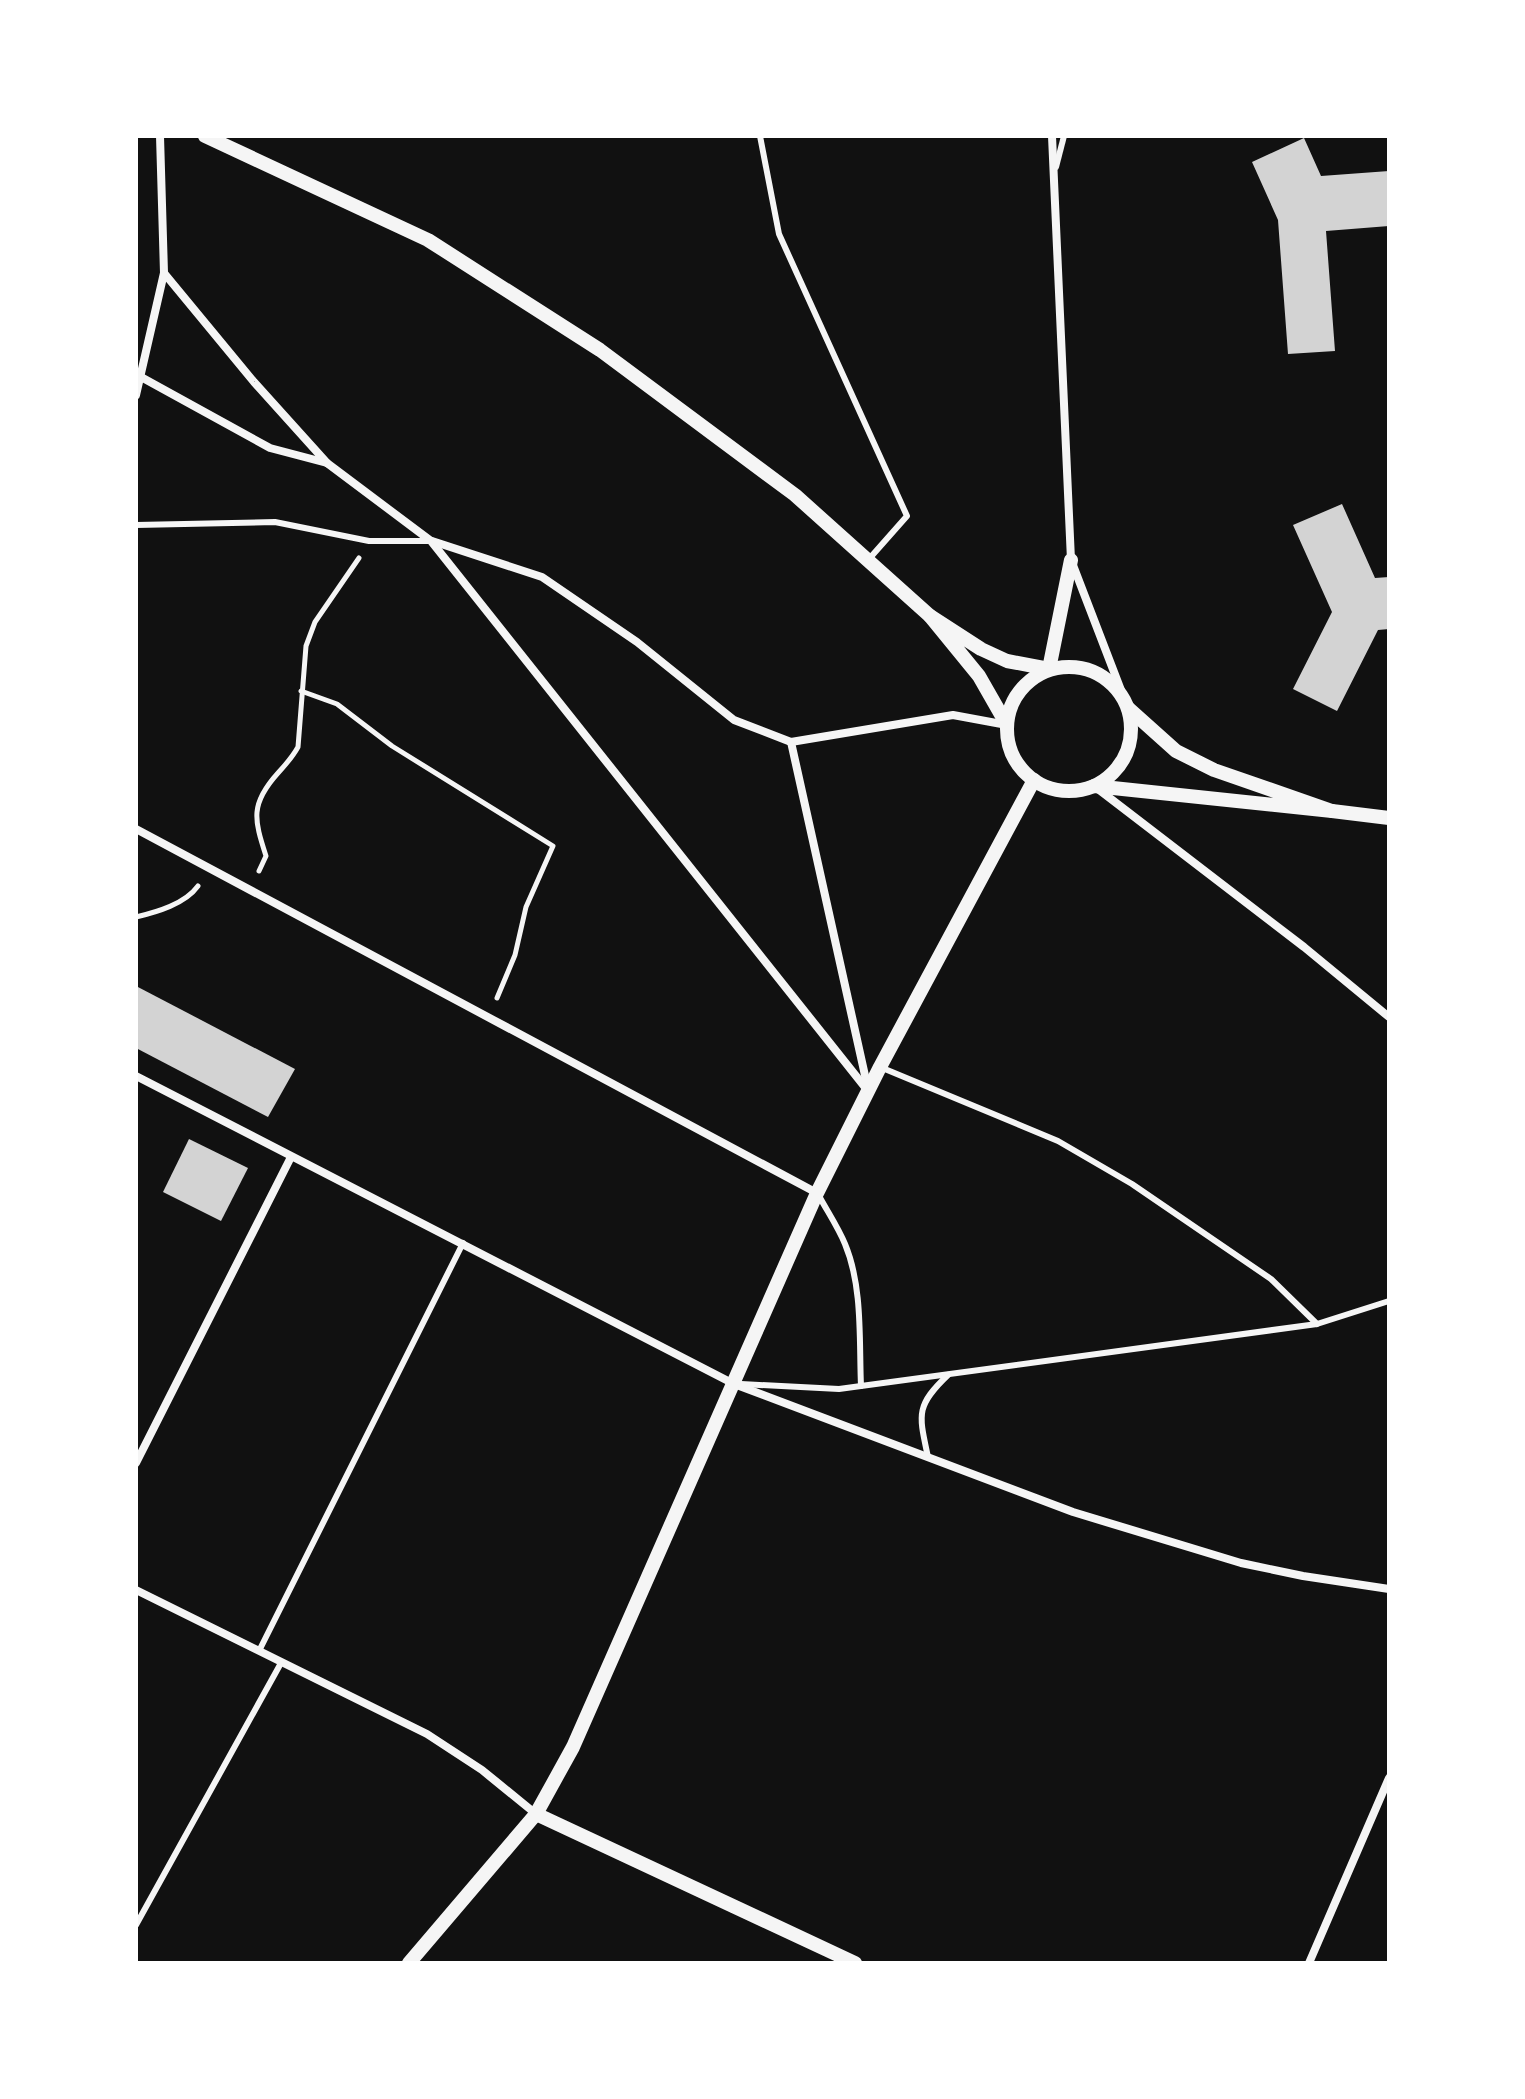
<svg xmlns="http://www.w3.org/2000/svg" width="1525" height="2099" font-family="'Asap Condensed',sans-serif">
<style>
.building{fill:#d3d3d3}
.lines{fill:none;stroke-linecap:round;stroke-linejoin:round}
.path{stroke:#f5f5f5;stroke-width:5}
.service{stroke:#f5f5f5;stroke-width:6}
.minor{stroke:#f5f5f5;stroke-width:8}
.tertiary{stroke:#f5f5f5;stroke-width:14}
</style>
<rect width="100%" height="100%" fill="#111"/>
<g class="building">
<path d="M1304 138 1321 176 1389 171V226L1326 231 1335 351 1288 354 1278 220 1252 162Z"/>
<path d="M1342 504 1375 578 1389 577V629L1378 630 1337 711 1293 689 1332 612 1293 525Z"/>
<path d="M136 986 295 1069 268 1117 136 1048Z"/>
<path d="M189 1139 248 1168 221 1221 163 1192Z"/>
</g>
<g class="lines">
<g class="path">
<path d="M301 691 337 704 392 746 553 846 526 907 515 955 497 998"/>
<path d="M259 871 266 856C254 819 250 804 278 773 286 764 292 758 298 747L306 646 315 622 359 558"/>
<path d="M136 917C157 912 185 904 198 886"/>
</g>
<g class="service">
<path d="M760 136 779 234 907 516 869 559"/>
<path d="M1056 167 1064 136"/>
<path d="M136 525 275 522 369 541H430"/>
<path d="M880 1067 1058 1141 1132 1184 1271 1279 1317 1324"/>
<path d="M818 1194C827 1211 838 1227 845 1244 863 1287 859 1341 861 1386"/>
<path d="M741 1384 839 1389 861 1386 1317 1324 1389 1301"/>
<path d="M928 1457C919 1415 915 1406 948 1375"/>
<path d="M259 1651 463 1243"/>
<path d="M136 1925 281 1663"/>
</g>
<g class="minor">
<path d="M160 136 164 273 254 382 327 463"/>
<path d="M1052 136 1071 560 1124 698"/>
<path d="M141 377 270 448 327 463 431 541 868 1091"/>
<path d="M136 395 164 273"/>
<path d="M432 541 542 577 637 642 734 720 791 742"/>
<path d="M791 742 868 1089"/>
<path d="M791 742 953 715 1007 725"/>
<path d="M1098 789 1304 947 1389 1017"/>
<path d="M136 829 817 1193"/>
<path d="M136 1076 734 1384 1073 1512 1241 1563 1303 1576 1389 1589"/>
<path d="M136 1463 291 1157"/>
<path d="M136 1590 427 1734 482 1770 536 1814"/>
<path d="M1309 1963 1389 1778"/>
</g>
<g class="tertiary">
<path d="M205 136 428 240 600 350 795 495 930 616"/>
<circle cx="1069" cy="729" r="62"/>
<path d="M1007 725 979 676 930 616 981 649 1007 661 1049 669 1071 560"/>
<path d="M1094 786 1332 811 1214 770 1176 751 1128 708"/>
<path d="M1332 811 1389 818"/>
<path d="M536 1814 855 1963"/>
<path d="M409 1963 536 1814 573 1747 817 1193 880 1067 1034 780"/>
</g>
</g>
<rect width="1525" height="2099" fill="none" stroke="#ffffff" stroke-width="276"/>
</svg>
